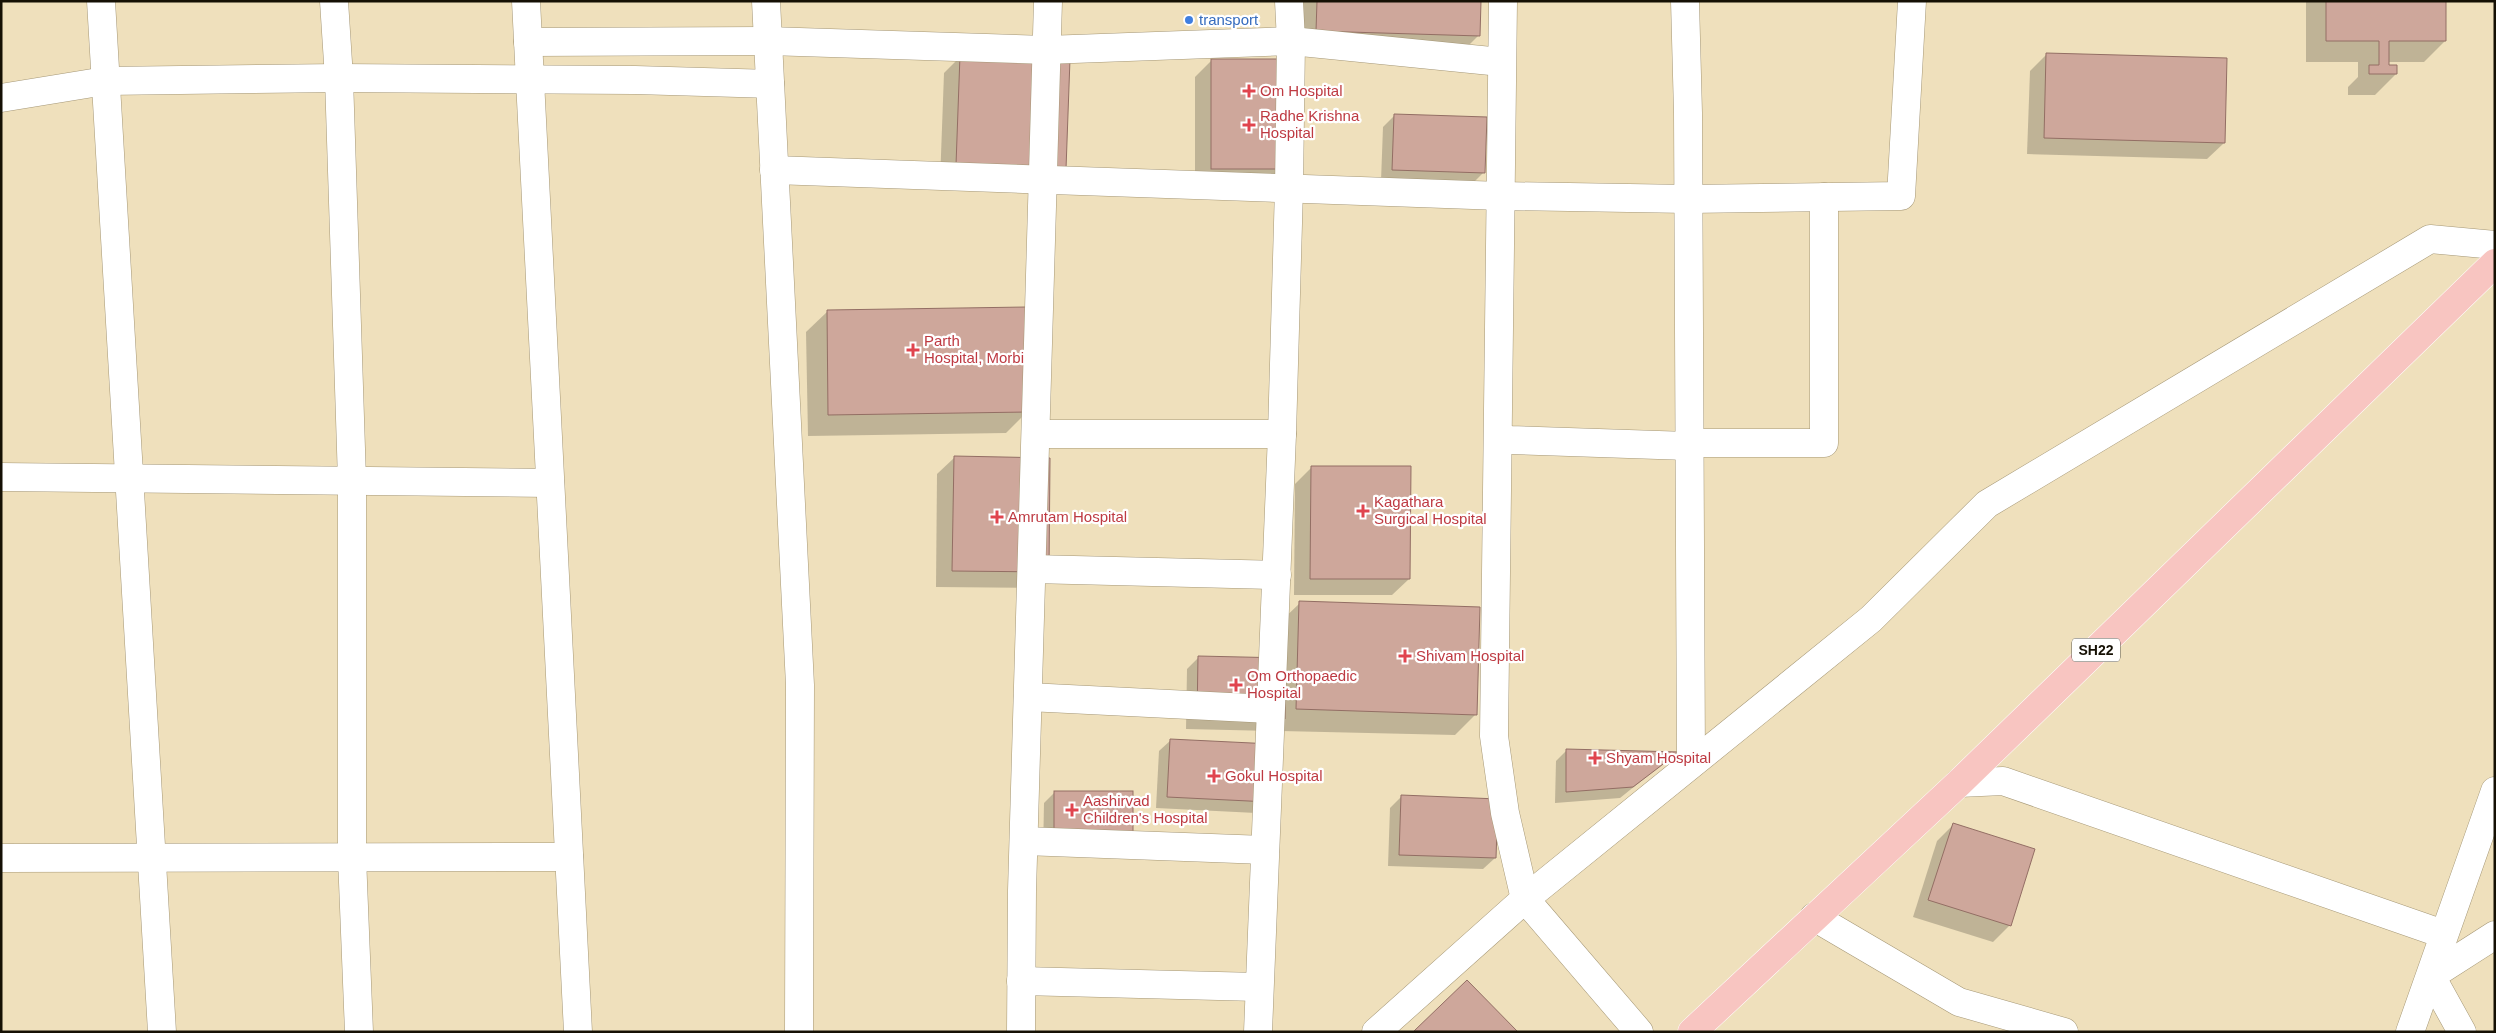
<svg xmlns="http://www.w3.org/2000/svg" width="2496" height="1033" font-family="Arial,sans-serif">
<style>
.shadow{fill:#0003}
.building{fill:#cea79b;stroke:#936e64}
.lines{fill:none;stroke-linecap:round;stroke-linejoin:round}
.street-casing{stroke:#a59776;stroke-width:29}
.secondary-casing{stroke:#a59776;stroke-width:29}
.primary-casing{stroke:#fff;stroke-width:29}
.street{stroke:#fff;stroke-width:28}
.secondary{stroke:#fff;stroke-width:28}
.primary{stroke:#f8c5c1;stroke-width:28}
.shop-dot{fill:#3f7fe0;stroke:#fff;stroke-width:2}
.health-dot{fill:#e0444e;stroke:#fff;stroke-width:2}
.labels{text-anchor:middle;stroke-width:4.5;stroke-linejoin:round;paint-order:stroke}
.shield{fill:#fff;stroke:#5b584f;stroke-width:1}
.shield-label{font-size:14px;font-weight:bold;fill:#151004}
.shop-label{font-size:15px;fill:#366cbe;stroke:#fff;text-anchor:start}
.health-label{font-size:15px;fill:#be3a42;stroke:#fff;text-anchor:start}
</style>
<rect width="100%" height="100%" fill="#efe0bc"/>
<g class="shadow">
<path d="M1302 1H1480L1479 35 1462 52 1300 47Z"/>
<path d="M2306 1H2445V41L2424 62H2388V66L2396 74 2375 95H2348V87L2358 77V62H2306Z"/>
<path d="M2047 54 2224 143 2207 159 2027 154 2030 71Z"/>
<path d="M960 57 1069 60 940 182 944 73Z"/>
<path d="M1212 60 1282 168 1266 185H1195V77Z"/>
<path d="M1395 115 1484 172 1472 184 1381 181 1383 127Z"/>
<path d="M828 311 1027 412 1006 433 808 436 806 332Z"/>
<path d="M954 458 1031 588 936 587 937 474Z"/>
<path d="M1312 467 1409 579 1392 595H1294L1295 484Z"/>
<path d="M1300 603 1476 714 1455 735 1186 729 1187 669 1199 657 1277 659 1278 624Z"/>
<path d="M1171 740 1270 745 1256 813 1156 808 1159 751Z"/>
<path d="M1567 750 1676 753 1620 798 1555 803 1556 761Z"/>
<path d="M1055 792H1132L1043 853 1044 803Z"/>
<path d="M1401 797 1495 858 1483 869 1388 866 1390 808Z"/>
<path d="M1953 825 2010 925 1993 942 1913 917 1937 841Z"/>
<path d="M1467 982 1516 1032H1416Z"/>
</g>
<g class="building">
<path d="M1317 1H1481L1480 36 1316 31Z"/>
<path d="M2326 1H2446V41H2389V65H2397V74H2369V65H2379V41H2326Z"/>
<path d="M2046 53 2227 58 2225 143 2044 138Z"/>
<path d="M960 55 1070 59 1066 169 956 165Z"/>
<rect x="1211" y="59" width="73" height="110"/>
<path d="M1394 114 1487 117 1485 173 1392 170Z"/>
<path d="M1027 307 1028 412 828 415 827 310Z"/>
<path d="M954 456 1050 458 1049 572 952 571Z"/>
<path d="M1311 466H1411L1410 579H1310Z"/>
<path d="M1299 601 1480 607 1477 715 1296 709Z"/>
<path d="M1198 656 1286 658 1285 719 1197 718Z"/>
<path d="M1170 739 1272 744 1269 802 1167 797Z"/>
<path d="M1566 749 1679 752 1633 787 1566 792Z"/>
<rect x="1054" y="791" width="79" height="51"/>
<path d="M1401 795 1498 799 1496 858 1399 855Z"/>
<path d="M1953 823 2035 849 2011 926 1928 900Z"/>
<path d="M1467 980 1518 1032 1414 1031Z"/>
</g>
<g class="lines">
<defs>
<g id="street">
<path d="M101 1 162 1032"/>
<path d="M334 1 339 78 352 480V857L359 1032"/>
<path d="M1685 1 1688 113 1691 764"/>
<path d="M528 42 768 41 1046 50 1291 41 1501 62"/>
<path d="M1 98 105 81 339 78 635 80 770 84"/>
<path d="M774 170 1501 196 1688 199 1901 196 1912 1"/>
<path d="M1036 434H1282"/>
<path d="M1499 437 1510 440 1688 446 1690 443H1824V197"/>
<path d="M1 477 550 483"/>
<path d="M1032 569 1277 575"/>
<path d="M1028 697 1270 709"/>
<path d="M1959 783 2003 781 2443 934"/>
<path d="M1024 841 1265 850"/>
<path d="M1 858 569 857"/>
<path d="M1814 917 1959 1002 2064 1032"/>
<path d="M1021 981 1258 987"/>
<path d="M1021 1032 1022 891 1048 1"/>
<path d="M1258 1032 1282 434 1289 188 1291 41 1289 1"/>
<path d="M1376 1032 1525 899 1871 619 1987 504 2430 239 2495 245"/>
<path d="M2462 1032 2431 976 2495 935"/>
</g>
<g id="secondary">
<path d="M526 1 578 1032"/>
<path d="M766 1 800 685 799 1032"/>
<path d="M1503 1 1494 736 1505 813 1525 899 1639 1032"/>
<path d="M2410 1032 2495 791"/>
</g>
<path id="primary" d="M1692 1032 1959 783 2495 263"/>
</defs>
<use href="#street" class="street-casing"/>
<use href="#secondary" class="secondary-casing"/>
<use href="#primary" class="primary-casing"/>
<use href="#street" class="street"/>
<use href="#secondary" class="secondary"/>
<use href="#primary" class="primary"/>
</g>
<circle class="shop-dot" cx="1189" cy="20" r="5"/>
<g class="health-dot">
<path d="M1246.5 83.5h5v5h5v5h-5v5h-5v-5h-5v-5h5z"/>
<path d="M1246.5 117.5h5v5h5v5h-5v5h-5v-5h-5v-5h5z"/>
<path d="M910.5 342.5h5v5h5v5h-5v5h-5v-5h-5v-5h5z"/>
<path d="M1360.5 503.5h5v5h5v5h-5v5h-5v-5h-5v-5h5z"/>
<path d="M994.5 509.5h5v5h5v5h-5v5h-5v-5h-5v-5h5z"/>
<path d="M1402.5 648.5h5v5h5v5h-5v5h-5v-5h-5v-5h5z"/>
<path d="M1233.5 677.5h5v5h5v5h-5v5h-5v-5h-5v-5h5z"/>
<path d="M1592.5 750.5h5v5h5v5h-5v5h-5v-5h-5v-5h5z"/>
<path d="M1211.5 768.5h5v5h5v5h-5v5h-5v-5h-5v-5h5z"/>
<path d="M1069.5 802.5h5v5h5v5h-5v5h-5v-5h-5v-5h5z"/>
</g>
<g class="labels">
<rect class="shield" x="2072" y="638.5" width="48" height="23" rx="4"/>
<g class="shield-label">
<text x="2096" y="655">SH22</text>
</g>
<g class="shop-label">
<text x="1199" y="25">transport</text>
</g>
<g class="health-label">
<text x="1260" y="96">Om Hospital</text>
<text x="1260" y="121">Radhe Krishna<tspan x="1260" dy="17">Hospital</tspan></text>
<text x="924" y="346">Parth<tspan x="924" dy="17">Hospital, Morbi</tspan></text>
<text x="1374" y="507">Kagathara<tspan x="1374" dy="17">Surgical Hospital</tspan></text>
<text x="1008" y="522">Amrutam Hospital</text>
<text x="1416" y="661">Shivam Hospital</text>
<text x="1247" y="681">Om Orthopaedic<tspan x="1247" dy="17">Hospital</tspan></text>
<text x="1606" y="763">Shyam Hospital</text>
<text x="1225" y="781">Gokul Hospital</text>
<text x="1083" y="806">Aashirvad<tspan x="1083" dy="17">Children's Hospital</tspan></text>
</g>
</g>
<rect width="2496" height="1033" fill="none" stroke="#151004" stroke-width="5"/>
</svg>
